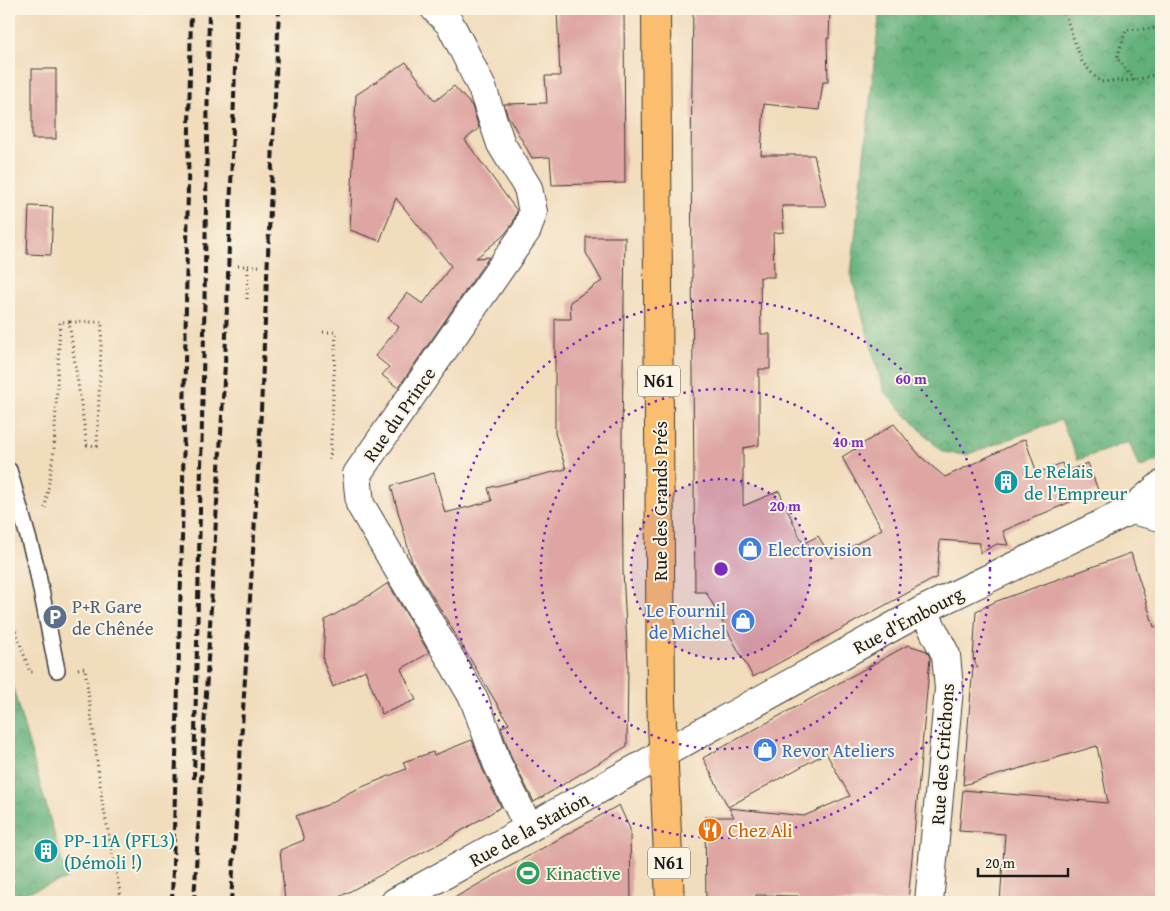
<svg xmlns="http://www.w3.org/2000/svg" width="1170" height="911" font-family="'Gentium Book Plus',serif">
<style>
.forest{fill:url(#forest-crowns);stroke:#3f664b}
.building{fill:#dea5a2}
.lines{fill:none;stroke-linecap:round;stroke-linejoin:round}
.service-casing{stroke:#3c3934;stroke-width:18}
.minor-casing{stroke:#3c3934;stroke-width:30}
.primary-casing{stroke:#3c3934;stroke-width:30}
.path{stroke:#3c3934;stroke-width:3;stroke-dasharray:1 4;stroke-linecap:butt}
.service{stroke:#fff;stroke-width:15}
.minor{stroke:#fff;stroke-width:28}
.primary{stroke:#fbbe6e;stroke-width:28}
.rail{stroke:#1c1c1c;stroke-width:4;stroke-dasharray:8 4;stroke-linecap:butt}
.ring{fill:none;stroke:#7b2cbf;stroke-width:2.5;stroke-dasharray:2.5 5}
.labels{text-anchor:middle;stroke-width:4;stroke-linejoin:round;paint-order:stroke}
.shield{fill:#fcf5e5;stroke:#5f5d58;stroke-width:1}
.shield-label{font-size:18px;font-weight:bold;fill:#1c1c1c}
.street-label{font-size:19px;fill:#1c1c1c;stroke:#fcf5e5}
.culture-label{font-size:19px;fill:#0d838f;stroke:#fcf5e5;text-anchor:start}
.shop-label{font-size:19px;fill:#366cbe;stroke:#fcf5e5;text-anchor:start}
.service-label{font-size:19px;fill:#4e5e75;stroke:#fcf5e5;text-anchor:start}
.food-label{font-size:19px;fill:#c56008;stroke:#fcf5e5;text-anchor:start}
.leisure-label{font-size:19px;fill:#27864d;stroke:#fcf5e5;text-anchor:start}
.centre{fill:#7b2cbf;stroke:#fcf5e5;stroke-width:2.5}
.ring-label{font-size:15px;text-anchor:middle;font-weight:bold;fill:#7b2cbf;stroke:#fcf5e5;stroke-width:4;stroke-linejoin:round;paint-order:stroke}
</style>
<defs>
<pattern id="forest-crowns" width="20" height="18" patternUnits="userSpaceOnUse" patternTransform="scale(1.25)"><rect width="20" height="18" fill="#62b07a"/><path d="M2 6a3 3 0 1 1 6 0M12 15a3 3 0 1 1 6 0" fill="none" stroke="#508e63"/></pattern>
</defs>
<rect width="100%" height="100%" fill="#fcf5e5"/>
<filter id="ink" filterUnits="userSpaceOnUse"><feTurbulence type="fractalNoise" baseFrequency=".02" numOctaves="2"/><feDisplacementMap in="SourceGraphic" scale="10" xChannelSelector="R" yChannelSelector="G"/><feConvolveMatrix kernelMatrix="1 2 1 2 8 2 1 2 1" color-interpolation-filters="sRGB"/></filter>
<filter id="wash" filterUnits="userSpaceOnUse"><feTurbulence type="fractalNoise" baseFrequency=".0096" numOctaves="4" result="noise"/><feDisplacementMap in="SourceGraphic" scale="20" xChannelSelector="R" yChannelSelector="G"/><feGaussianBlur stdDeviation="1.12" result="paint"/><feColorMatrix in="noise" values="0 0 0 0 0 0 0 0 0 0 0 0 0 0 0 0 0 1.4 0 .05"/><feComposite in="paint" operator="in"/></filter>
<g filter="url(#wash)">
<rect width="100%" height="100%" fill="#f1dcbc"/>
<g class="forest">
<path d="M880 9H1161V459L1139 468 1129 442 1078 460 1061 420 966 455 942 452 884 392 851 275Z"/>
<path d="M9 674 67 879 9 898V885L15 883 9 863Z"/>
</g>
<g id="blocks">
<g class="building">
<path d="M557 9H624L625 183 552 185 550 157 532 158 507 114 504 104 547 103 545 76H560Z"/>
<path d="M693 9H830L829 39 827 38 828 82H823L819 110 764 104 761 155H814L826 206H782L784 232 773 233 774 277H760L761 334H770V369H759V445L743 448V506L779 491 803 544 818 536 832 558 882 529 842 457 894 424 921 457 945 477 1025 439 1037 473 1062 463 1065 472 1088 463 1098 490 1003 531 1008 545 997 544 980 553V543L940 540 937 577 753 677 706 592H695L691 154Z"/>
<path d="M406 62 435 101 454 86 472 106 479 128 465 140 517 211 513 223 504 235 476 258 489 257 398 388 382 375 389 367 375 356 399 327 388 318 407 293 423 304 451 266 396 198 380 241 350 230 356 95Z"/>
<rect x="32" y="69" width="24" height="70"/>
<path d="M29 206 53 207 51 255 27 254Z"/>
<path d="M586 237H625L622 433 623 571 628 664 627 746 534 802 511 757 501 727 509 724 412 562 391 486 434 473 445 513 492 501 488 488 566 469 555 433V319H571L570 302 602 281 586 253Z"/>
<path d="M1131 553 1154 627 1161 625V902H1000L1005 834 959 831 963 790 1108 803 1097 746 963 785 973 667 978 668 973 659 976 611 997 601Z"/>
<path d="M388 583 429 653 401 669 416 700 382 714 365 670 333 687 323 661 325 620 372 594Z"/>
<path d="M908 645 927 651 930 658 908 902H798V896L756 895 755 899H746V902H706L705 817H734L729 808 804 816 850 796 826 753 728 807 703 758Z"/>
<path d="M472 740 483 770 501 807 446 840 330 902H285L280 850 304 840 296 816 327 805 350 792 406 769 403 762 433 752 434 755Z"/>
<path d="M619 805 630 829 631 902H447Z"/>
</g>
</g>
</g>
<g filter="url(#ink)">
<use href="#blocks" fill-opacity="0" stroke="#3c3934" stroke-width="1"/>
<g class="lines">
<defs>
<path id="service" d="M9 470 36 565 57 670"/>
<g id="minor">
<path d="M435 9 450 24 462 47 482 88 501 144 528 188 533 212 527 230 357 474 360 504 474 699 497 763 529 828"/>
<path d="M1131 510 1161 517"/>
<path d="M923 610 946 655 949 689 929 902"/>
<path d="M395 902 923 610 1131 510 1161 485"/>
</g>
<path id="primary" d="M656 9 661 700 670 902"/>
</defs>
<use href="#service" class="service-casing"/>
<use href="#minor" class="minor-casing"/>
<use href="#primary" class="primary-casing"/>
<g class="path">
<path d="M1063 9 1082 62 1100 82 1135 80 1161 73"/>
<path d="M1135 80 1117 58 1126 30 1161 28"/>
<path d="M238 266H260"/>
<path d="M247 299 248 266"/>
<path d="M323 332H336L330 461"/>
<path d="M45 508 54 450 60 322H69L87 445 97 446 102 322H69"/>
<path d="M9 612 30 672H34"/>
<path d="M78 669 85 668 102 800 122 902"/>
</g>
<use href="#service" class="service"/>
<use href="#minor" class="minor"/>
<use href="#primary" class="primary"/>
<g class="rail">
<path d="M194 779 204 333 209 9"/>
<path d="M172 902 182 541 191 9"/>
<path d="M194 902 225 364 237 9"/>
<path d="M231 902 259 455 279 9"/>
</g>
</g>
</g>
<circle cx="721" cy="569" r="90" fill="#7b2cbf" fill-opacity=".12"/>
<g class="ring">
<circle cx="721" cy="569" r="90"/>
<circle cx="721" cy="569" r="180"/>
<circle cx="721" cy="569" r="269"/>
</g>
<defs>
<symbol id="building-disc" viewBox="-11 -11 22 22"><circle r="9.5" fill="#0f9aa8" stroke="#fcf5e5"/><path d="M-4-6H4V6H1V3H-1V6H-4ZM-2.5-4.3h1.7v1.8h-1.7ZM.8-4.3h1.7v1.8H.8ZM-2.5-1h1.7V.8h-1.7ZM.8-1h1.7V.8H.8Z" fill="#fff"/></symbol>
<symbol id="shop-disc" viewBox="-11 -11 22 22"><circle r="9.5" fill="#3f7fe0" stroke="#fcf5e5"/><path d="M-5-2.5h2.3a2.7 3.5 0 0 1 5.4 0H5L5.5 6h-11ZM-1.5-2.5h3a1.5 2.3 0 0 0-3 0Z" fill="#fff"/></symbol>
<symbol id="parking-disc" viewBox="-11 -11 22 22"><circle r="9.5" fill="#5c6f8a" stroke="#fcf5e5"/><path d="M-3.5-5.5H1a3.5 3.5 0 0 1 0 7H-1V5.5H-3.5ZM-1-3.4V-.6H.8a1.4 1.4 0 0 0 0-2.8Z" fill="#fff"/></symbol>
<symbol id="restaurant-disc" viewBox="-11 -11 22 22"><circle r="9.5" fill="#e8710a" stroke="#fcf5e5"/><path d="M-5-6h1v4h1v-4h1v4h1v-4h1v5L-1.5 .5V6h-2V.5L-5-1ZM5-6V6H3V1.5H1.5Q1.5-4 5-6Z" fill="#fff"/></symbol>
<symbol id="stadium-disc" viewBox="-11 -11 22 22"><circle r="9.5" fill="#2e9e5b" stroke="#fcf5e5"/><path d="M0-5a6.5 5 0 1 0 0 10a6.5 5 0 1 0 0-10ZM-3.5-1.8h7v3.6h-7Z" fill="#fff"/></symbol>
</defs>
<g fill-rule="evenodd">
<use href="#building-disc" x="992" y="468" width="28" height="28"/>
<use href="#shop-disc" x="736" y="535" width="28" height="28"/>
<use href="#parking-disc" x="41" y="603" width="28" height="28"/>
<use href="#shop-disc" x="729" y="607" width="28" height="28"/>
<use href="#shop-disc" x="751" y="736" width="28" height="28"/>
<use href="#restaurant-disc" x="696" y="816" width="28" height="28"/>
<use href="#building-disc" x="32" y="837" width="28" height="28"/>
<use href="#stadium-disc" x="514" y="859" width="28" height="28"/>
</g>
<g class="labels">
<g class="shield">
<rect x="638" y="365.5" width="42" height="31" rx="4"/>
<rect x="648" y="847.5" width="42" height="31" rx="4"/>
</g>
<g class="shield-label">
<text x="659" y="387">N61</text>
<text x="669" y="869">N61</text>
</g>
<g class="street-label">
<text transform="translate(399 414) rotate(-55)" y="7">Rue du Prince</text>
<text transform="translate(660 501) rotate(-90)" y="7">Rue des Grands Prés</text>
<text transform="translate(908 620) rotate(-28)" y="7">Rue d'Embourg</text>
<text transform="translate(942 754) rotate(-86)" y="7">Rue des Critchons</text>
<text transform="translate(529 829) rotate(-29)" y="7">Rue de la Station</text>
</g>
<g class="culture-label">
<text x="1024" y="478">Le Relais<tspan x="1024" dy="22">de l'Empreur</tspan></text>
<text x="64" y="847">PP-11A (PFL3)<tspan x="64" dy="22">(Démoli !)</tspan></text>
</g>
<g class="shop-label">
<text x="768" y="556">Electrovision</text>
<text x="726" y="617" text-anchor="end">Le Fournil<tspan x="726" dy="22">de Michel</tspan></text>
<text x="782" y="757">Revor Ateliers</text>
</g>
<g class="service-label">
<text x="72" y="613">P+R Gare<tspan x="72" dy="22">de Chênée</tspan></text>
</g>
<g class="food-label">
<text x="728" y="837">Chez Ali</text>
</g>
<g class="leisure-label">
<text x="546" y="880">Kinactive</text>
</g>
</g>
<circle cx="721" cy="569" r="8" class="centre"/>
<g class="ring-label">
<text x="911" y="384">60 m</text>
<text x="848" y="447">40 m</text>
<text x="785" y="511">20 m</text>
</g>
<rect width="1170" height="911" fill="none" stroke="#fcf5e5" stroke-width="30"/>
<path d="M978 868v8h90v-8" fill="none" stroke="#1c1c1c" stroke-width="2.5"/>
<text x="985" y="868" font-size="15" fill="#1c1c1c" stroke="#fcf5e5" stroke-width="4" paint-order="stroke">20 m</text>
</svg>
